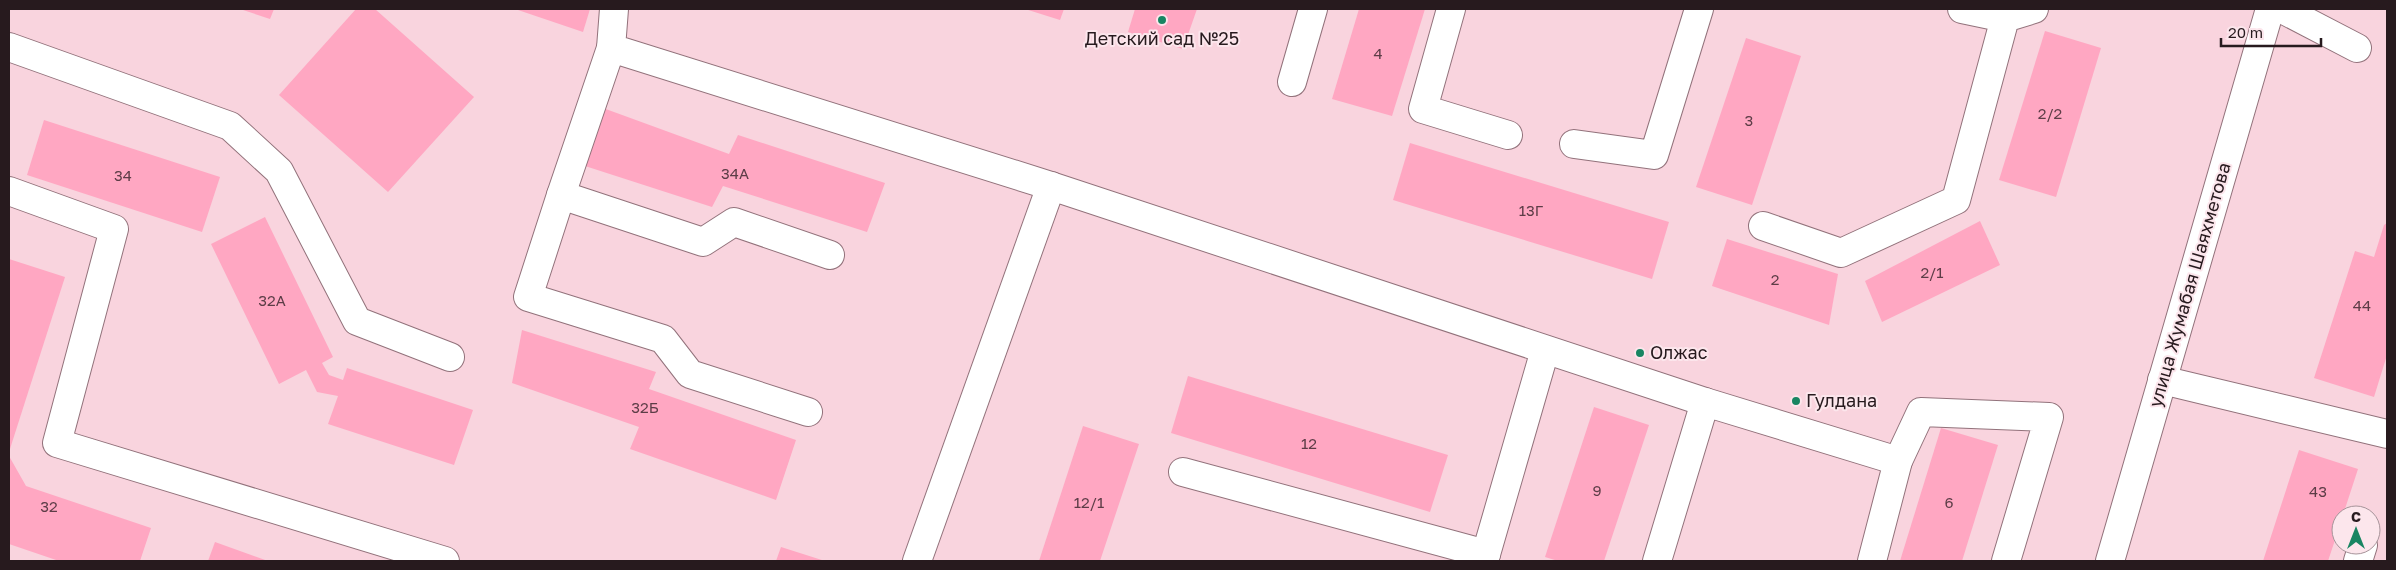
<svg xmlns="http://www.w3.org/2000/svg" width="2396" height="570" font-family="'Golos Text',sans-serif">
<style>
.building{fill:#ffa7c2}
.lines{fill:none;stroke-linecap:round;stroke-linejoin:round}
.minor-casing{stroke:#92727b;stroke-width:30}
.minor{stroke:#fff;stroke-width:28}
.poi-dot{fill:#198562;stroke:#fce6ec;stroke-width:2}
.labels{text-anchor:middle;stroke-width:4;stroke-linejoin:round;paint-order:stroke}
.number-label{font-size:15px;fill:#5d3d47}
.poi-label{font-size:18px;fill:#271a1e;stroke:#fce6ec;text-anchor:start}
.street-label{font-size:18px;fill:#271a1e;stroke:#fce6ec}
</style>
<rect width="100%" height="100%" fill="#f9d4de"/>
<g class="building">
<path d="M240 9H274L270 19Z"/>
<path d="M356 9H375L474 97 388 192 279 95Z"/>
<path d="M515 9H590L583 32Z"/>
<path d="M1025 9H1064L1060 20Z"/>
<path d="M1135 9H1197L1183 49 1128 32Z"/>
<path d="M1359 9H1425L1392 116 1332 99Z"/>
<path d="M2045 31 2101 48 2056 197 1999 180Z"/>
<path d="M1746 38 1801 56 1752 205 1696 187Z"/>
<path d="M603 108 729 154 738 135 885 183 867 232 723 186 712 207 585 166Z"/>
<path d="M44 120 220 177 202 232 27 175Z"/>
<path d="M1410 143 1669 222 1652 279 1393 200Z"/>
<path d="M265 217 333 357 322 363 329 375 343 380 347 368 473 410 454 465 328 424 338 396 317 392 306 370 279 384 211 244Z"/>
<path d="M1980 221 2000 265 1882 322 1865 281Z"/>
<path d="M2387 223V355L2374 397 2314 378 2355 251 2374 257 2384 225Z"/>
<path d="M1727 239 1838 274 1829 325 1712 286Z"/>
<path d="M9 259 65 277 9 452Z"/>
<path d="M522 330 656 372 649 389 796 440 776 500 630 449 639 427 512 383Z"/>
<path d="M1188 376 1448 455 1430 512 1171 433Z"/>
<path d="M1594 407 1649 425 1604 561H1558L1545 557Z"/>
<path d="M1083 426 1139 444 1100 561H1039Z"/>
<path d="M1941 428 1998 445 1962 561H1900Z"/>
<path d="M2299 450 2358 469 2343 515H2341V522L2328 561H2263Z"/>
<path d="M9 456 26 486 151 528 140 561H59L9 544Z"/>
<path d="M215 542 268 561H208Z"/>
<path d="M781 547 825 561H776Z"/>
</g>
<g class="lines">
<defs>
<g id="minor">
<path d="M614 9 611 48 1051 186 1705 402"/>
<path d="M1451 9 1423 109 1508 135"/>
<path d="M1962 9 2005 18"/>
<path d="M2282 9 2357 48"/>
<path d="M9 47 230 126 279 171 357 321 450 357"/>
<path d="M611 48 561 195 703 242 734 222 830 255"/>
<path d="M1292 82 1313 9"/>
<path d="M1574 144 1654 155 1699 9"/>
<path d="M9 191 114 229 57 443 445 561"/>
<path d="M561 195 528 297 663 339 690 374 808 412"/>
<path d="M1763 226 1841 253 1956 200 2005 18 2034 9"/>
<path d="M2162 380 2387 434"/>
<path d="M1183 472 1486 554"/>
<path d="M917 561 1051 186"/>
<path d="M1484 561 1545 350"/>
<path d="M1657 561 1705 402 1898 461"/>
<path d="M1872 561 1898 461 1921 412 2049 417 2006 561"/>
<path d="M2110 561 2270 9"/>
<path d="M2358 561 2363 545"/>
</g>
</defs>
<use href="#minor" class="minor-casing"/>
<use href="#minor" class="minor"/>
</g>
<g class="poi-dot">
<circle cx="1162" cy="20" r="5"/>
<circle cx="1640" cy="353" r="5"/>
<circle cx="1796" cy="401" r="5"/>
</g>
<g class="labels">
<g class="number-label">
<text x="1378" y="59">4</text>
<text x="2050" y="119">2/2</text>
<text x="1749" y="126">3</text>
<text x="735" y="179">34А</text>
<text x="123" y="181">34</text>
<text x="1531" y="216">13Г</text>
<text x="1932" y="278">2/1</text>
<text x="1775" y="285">2</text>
<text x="272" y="306">32А</text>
<text x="2362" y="311">44</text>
<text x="645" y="413">32Б</text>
<text x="1309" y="449">12</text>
<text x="1597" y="496">9</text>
<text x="2318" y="497">43</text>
<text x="1089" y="508">12/1</text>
<text x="1949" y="508">6</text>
<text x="49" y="512">32</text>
</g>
<g class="poi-label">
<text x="1162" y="45" text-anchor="middle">Детский сад №25</text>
<text x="1650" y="359">Олжас</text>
<text x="1806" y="407">Гулдана</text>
</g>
<g class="street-label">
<text transform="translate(2190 285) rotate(-74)" y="6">улица Жумабая Шаяхметова</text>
</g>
</g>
<rect width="2396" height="570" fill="none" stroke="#271a1e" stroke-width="20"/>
<g transform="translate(2356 530)"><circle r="24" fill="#fce6ec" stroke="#a7949a"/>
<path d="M0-4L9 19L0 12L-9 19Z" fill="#198562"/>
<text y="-8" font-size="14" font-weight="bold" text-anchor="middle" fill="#271a1e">С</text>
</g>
<path d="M2221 38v8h100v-8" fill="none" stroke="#271a1e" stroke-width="2.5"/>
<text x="2228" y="38" font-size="15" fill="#271a1e" stroke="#fce6ec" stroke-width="4" paint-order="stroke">20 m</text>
</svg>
